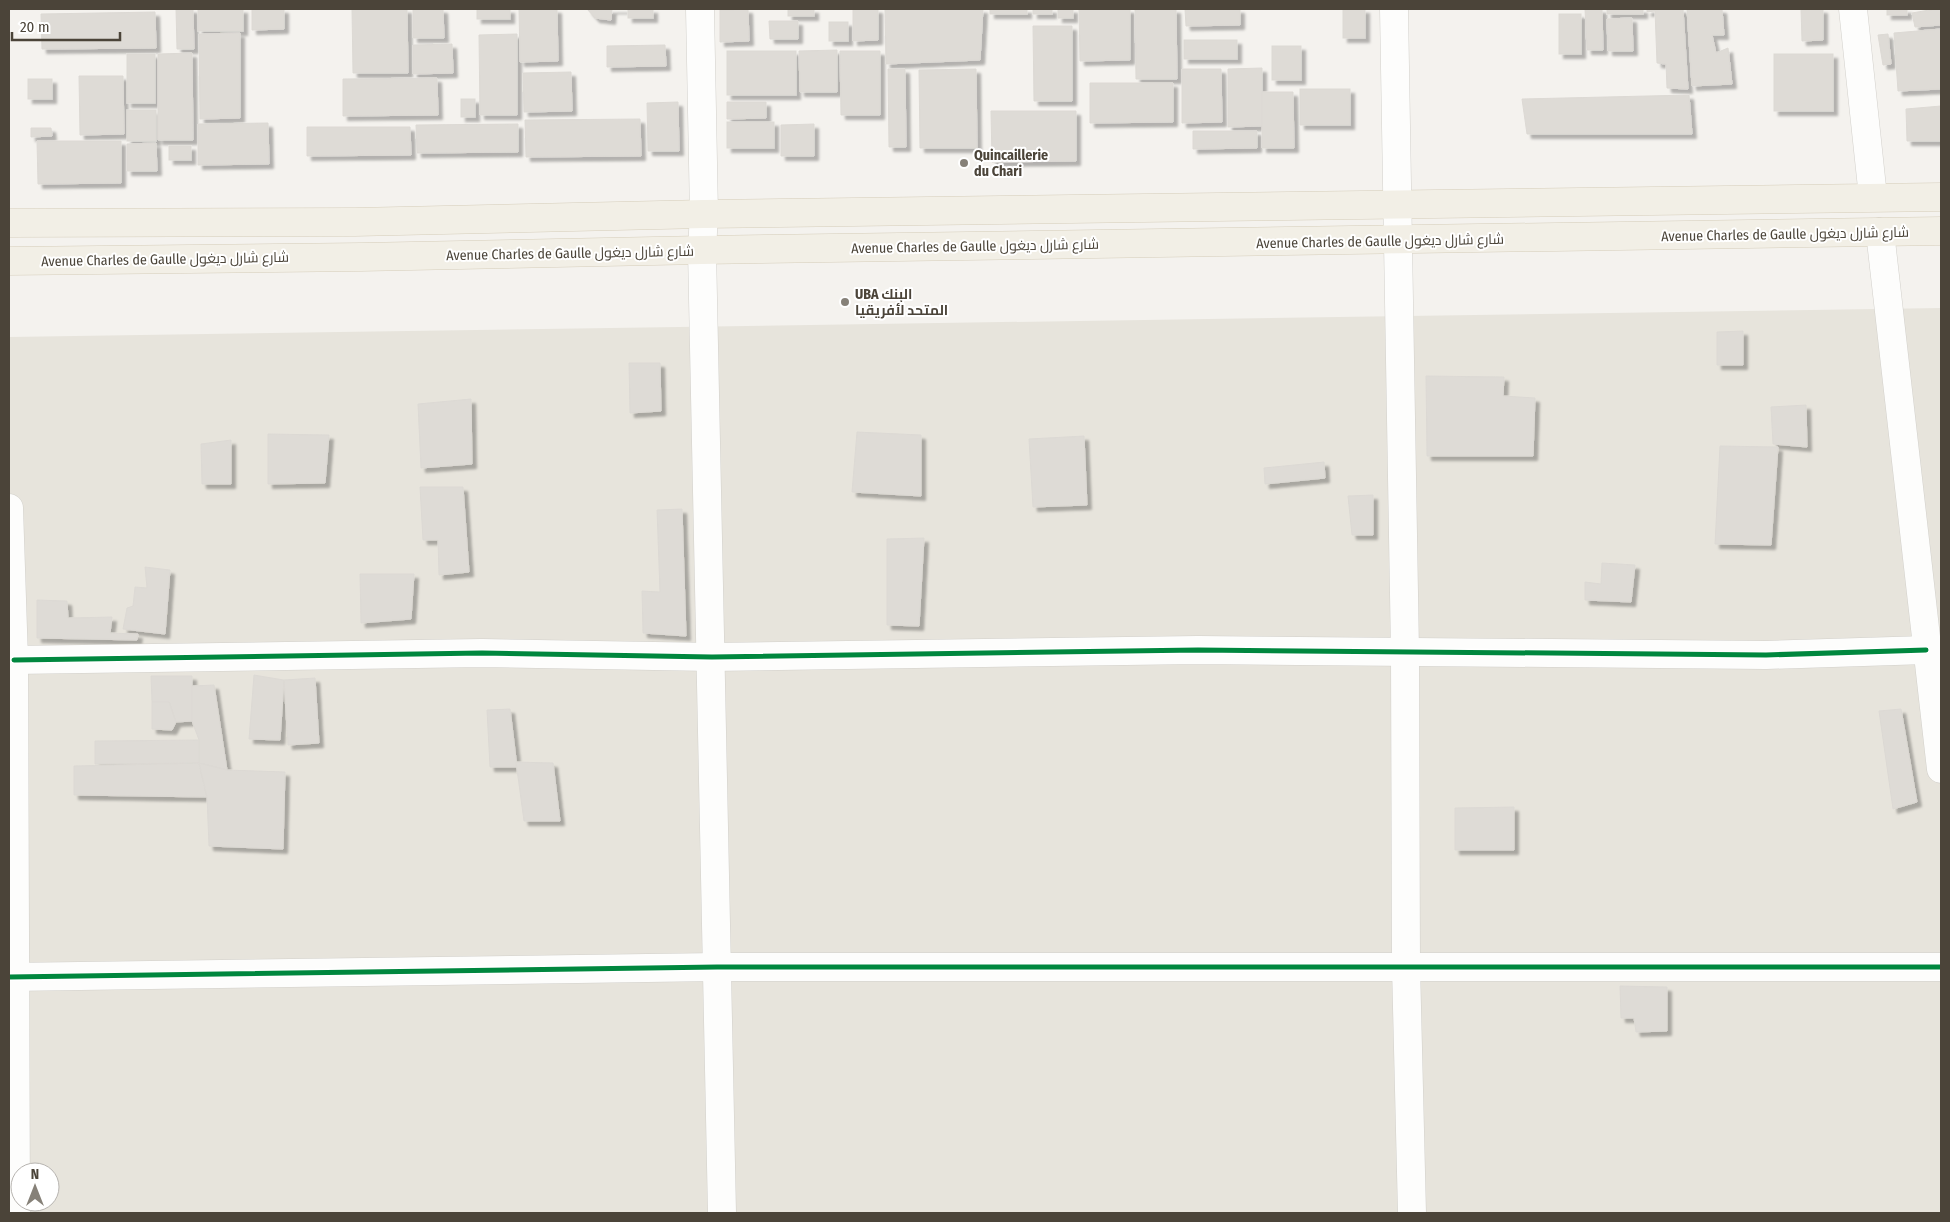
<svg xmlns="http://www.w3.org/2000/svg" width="1950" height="1222" font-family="'Fira Sans Condensed',Cairo,sans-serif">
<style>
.residential{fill:#e7e4dc;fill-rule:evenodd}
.building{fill:#dedbd6;stroke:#dcd9d4;filter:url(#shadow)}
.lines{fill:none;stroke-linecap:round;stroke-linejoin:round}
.minor-casing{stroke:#d2d0cb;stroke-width:29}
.primary-casing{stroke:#d6cebb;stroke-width:29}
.minor{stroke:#fdfdfc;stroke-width:28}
.primary{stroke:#f2efe6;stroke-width:28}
.cycleway-casing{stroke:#fff;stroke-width:8}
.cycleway{stroke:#00873e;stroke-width:5}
.poi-dot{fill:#868178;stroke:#fff;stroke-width:2}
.labels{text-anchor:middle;stroke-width:4;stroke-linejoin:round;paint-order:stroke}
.poi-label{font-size:14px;font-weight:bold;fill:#4b4439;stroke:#fff;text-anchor:start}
.street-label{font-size:14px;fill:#4b4439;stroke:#fff}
</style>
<defs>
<filter id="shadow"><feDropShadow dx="4.5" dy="4.5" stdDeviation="1" flood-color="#0004"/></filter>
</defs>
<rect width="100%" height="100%" fill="#f4f2ee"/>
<path class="residential" d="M1941 308V1213H9V337ZM20 1172H50V1202H20Z"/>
<g class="building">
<path d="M176 9H193L194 49H177Z"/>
<rect x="198" y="9" width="45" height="22"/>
<path d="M252 9H284V29L252 30Z"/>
<path d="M352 9H407L408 73H353Z"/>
<path d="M413 9H443L444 38H413Z"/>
<rect x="477" y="9" width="33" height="10"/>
<path d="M519 9H557L558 61 520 62Z"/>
<path d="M587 9H624H612L611 20 595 18Z"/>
<rect x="628" y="9" width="25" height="9"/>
<path d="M748 9 749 41 720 42V10Z"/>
<rect x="788" y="9" width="26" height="7"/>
<path d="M853 9H878V40L853 41Z"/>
<path d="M885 9H983L980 60 886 64Z"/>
<rect x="990" y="9" width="37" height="5"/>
<rect x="1033" y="9" width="19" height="5"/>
<rect x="1058" y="9" width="15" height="9"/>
<path d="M1079 9H1130V60L1080 61Z"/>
<path d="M1135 9H1176L1177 79H1136Z"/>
<path d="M1185 9H1240V25L1186 26Z"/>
<rect x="1343" y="9" width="22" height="29"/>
<path d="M1585 9H1602L1603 50H1587Z"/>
<rect x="1607" y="9" width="36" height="5"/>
<path d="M1647 9H1683L1688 89 1667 88 1666 64 1657 63 1655 11 1647 12Z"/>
<path d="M1687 9H1722L1724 35H1712L1716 53 1728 48 1732 84 1692 86Z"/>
<path d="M1801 9H1823V40L1802 41Z"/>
<rect x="1887" y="9" width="20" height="6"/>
<path d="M1935 9H1941V25L1915 27 1912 13Z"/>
<path d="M155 12 156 48 42 49 41 14Z"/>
<rect x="1559" y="14" width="22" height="40"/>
<path d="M1632 18 1633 51H1608L1607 19Z"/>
<path d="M769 21H798V39H770Z"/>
<rect x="829" y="22" width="19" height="19"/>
<path d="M1033 26H1072V101H1034Z"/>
<path d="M1941 29V89L1898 91 1894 33Z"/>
<path d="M240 33V118L200 119 199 34Z"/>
<path d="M517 34V115H480L479 35Z"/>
<path d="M1888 34 1891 64 1883 65 1878 35Z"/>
<rect x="1184" y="40" width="53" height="19"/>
<path d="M452 44 453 73 413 74V45Z"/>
<path d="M665 45 666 66 607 67V46Z"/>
<rect x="1272" y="46" width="29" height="34"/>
<path d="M837 50V92H800L799 51Z"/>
<rect x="727" y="51" width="69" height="44"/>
<path d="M840 51H880V115H841Z"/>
<path d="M192 53 193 140H158V54Z"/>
<rect x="127" y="54" width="28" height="49"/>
<rect x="1774" y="54" width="59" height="57"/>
<path d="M1262 68V126L1228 127V69Z"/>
<path d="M888 69H905L906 147H889Z"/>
<path d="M976 69 977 148H920L919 70Z"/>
<path d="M1182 69H1221L1222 122 1182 123Z"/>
<path d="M571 72 572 111 524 112 523 73Z"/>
<path d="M79 76H123L124 134 80 135Z"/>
<path d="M437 78 438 115 343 116V79Z"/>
<rect x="28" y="79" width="24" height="20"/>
<path d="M1090 83H1173V122L1090 123Z"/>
<rect x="1300" y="89" width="50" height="36"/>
<path d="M1262 92H1293L1294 148H1262Z"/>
<path d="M1689 95 1692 134H1527L1522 99Z"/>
<rect x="461" y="99" width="14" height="18"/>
<path d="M678 102 679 151H648L647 103Z"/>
<path d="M727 102H766V118L727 119Z"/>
<path d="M1941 106V141H1907L1906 109Z"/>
<rect x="127" y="110" width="29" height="31"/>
<path d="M991 111H1076V161L992 162Z"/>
<path d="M640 119 641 156 526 157 525 120Z"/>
<rect x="727" y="122" width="47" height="26"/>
<path d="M268 123 269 164 198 165V124Z"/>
<path d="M518 124V152L417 153 416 125Z"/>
<path d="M814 124V156H781V125Z"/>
<path d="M307 127H410L411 155 307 156Z"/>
<path d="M31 128H51L52 136 31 137Z"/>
<path d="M1193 131H1257V148L1193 149Z"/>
<path d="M37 141H121V183L38 184Z"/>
<path d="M156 143 157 171H127V144Z"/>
<rect x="169" y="146" width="22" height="14"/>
<path d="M1743 331V365H1717V332Z"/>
<path d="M629 363H660L661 411 630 413Z"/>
<path d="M1426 376 1504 377 1503 396 1535 398 1533 456H1427Z"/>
<path d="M471 399 472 464 421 468 418 404Z"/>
<path d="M1806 405 1807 447 1773 444 1771 407Z"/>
<path d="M857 432 921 435V496L852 492Z"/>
<path d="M268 434 329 435 325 483 268 484Z"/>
<path d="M1084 436 1087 505 1033 507 1029 439Z"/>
<path d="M231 440V484H202L201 444Z"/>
<path d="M1720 446 1778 447 1771 545 1715 544Z"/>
<path d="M1324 462 1325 478 1265 484 1264 468Z"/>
<path d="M420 487H463L469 572 439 575 438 540H423Z"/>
<path d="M1373 495V535H1352L1348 496Z"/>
<path d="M682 509 686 636 643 633 642 591 660 592 657 510Z"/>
<path d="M924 538 919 626 887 625V539Z"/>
<path d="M1602 563 1635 565 1631 602 1585 600V582L1601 584Z"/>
<path d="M145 567 170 570 165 634 123 629 127 608 133 606 135 587 147 588Z"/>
<path d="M360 574H414L411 619 361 623Z"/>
<path d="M37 600 67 601 68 618 112 617 110 633 138 634 137 640 37 638Z"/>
<path d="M254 675 284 680 280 740 249 739Z"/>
<path d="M151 676H192V721L176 722 169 702H152Z"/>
<path d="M315 678 319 743 288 745 284 680Z"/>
<path d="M214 685 227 770 199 763V740L192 721V686Z"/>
<path d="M152 702H169L176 722 172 730 152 729Z"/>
<path d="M510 709 517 767H490L487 710Z"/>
<path d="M1901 709 1917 802 1893 809 1879 711Z"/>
<path d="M199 740V763L95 764V741Z"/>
<path d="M516 762 553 763 560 821H524Z"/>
<path d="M199 763 207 797 74 795V766Z"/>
<path d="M199 763 227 770 285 772 283 849 209 846 207 797Z"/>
<path d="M1514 807V850H1455V808Z"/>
<path d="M1620 986 1667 987V1031L1636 1032 1634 1018H1621Z"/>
</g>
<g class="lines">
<defs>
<g id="minor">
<path d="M700 9 704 214 702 250 722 1213"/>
<path d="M1394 9 1405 652 1406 966 1412 1213"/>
<path d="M1853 9 1873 197"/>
<path d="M1880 232 1941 769"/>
<path d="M9 508 14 660 16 1213"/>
<path d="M14 660 482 653 712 657 1198 650 1766 655 1926 650"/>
<path d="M9 977 717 967H1941"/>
</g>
<g id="primary">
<path d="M9 223 355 222 704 214 1941 197"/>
<path d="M9 261 361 257 702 250 1941 231"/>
</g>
</defs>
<use href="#minor" class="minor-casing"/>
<use href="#primary" class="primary-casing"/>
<use href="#minor" class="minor"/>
<use href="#primary" class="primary"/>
<defs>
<g id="cycleway">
<path d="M14 660 482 653 712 657 1198 650 1766 655 1926 650"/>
<path d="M9 977 717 967H1941"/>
</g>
</defs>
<use href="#cycleway" class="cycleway-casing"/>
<use href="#cycleway" class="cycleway"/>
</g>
<g class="poi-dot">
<circle cx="964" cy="163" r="5"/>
<circle cx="845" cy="302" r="5"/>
</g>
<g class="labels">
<g class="poi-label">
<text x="974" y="160">Quincaillerie<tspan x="974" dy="16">du Chari</tspan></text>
<text x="855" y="299">UBA البنك<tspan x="855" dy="16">المتحد لأفريقيا</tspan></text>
</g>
<g class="street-label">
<text transform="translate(1785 234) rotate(-1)" y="5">Avenue Charles de Gaulle شارع شارل ديغول</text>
<text transform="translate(1380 241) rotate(-1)" y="5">Avenue Charles de Gaulle شارع شارل ديغول</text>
<text transform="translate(975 246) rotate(-1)" y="5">Avenue Charles de Gaulle شارع شارل ديغول</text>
<text transform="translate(570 253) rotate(-1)" y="5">Avenue Charles de Gaulle شارع شارل ديغول</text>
<text transform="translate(165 259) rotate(-1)" y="5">Avenue Charles de Gaulle شارع شارل ديغول</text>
</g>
</g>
<rect width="1950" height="1222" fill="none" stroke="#4b4439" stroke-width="20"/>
<g transform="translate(35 1187)"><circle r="24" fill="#ffffff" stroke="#b7b4b0"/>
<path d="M0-4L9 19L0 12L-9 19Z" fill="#868178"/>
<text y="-8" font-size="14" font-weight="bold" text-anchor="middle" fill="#4b4439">N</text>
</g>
<path d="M12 32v8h108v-8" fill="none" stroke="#4b4439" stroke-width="2.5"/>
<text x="20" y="32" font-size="15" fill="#4b4439" stroke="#ffffff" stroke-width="4" paint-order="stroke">20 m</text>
</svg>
